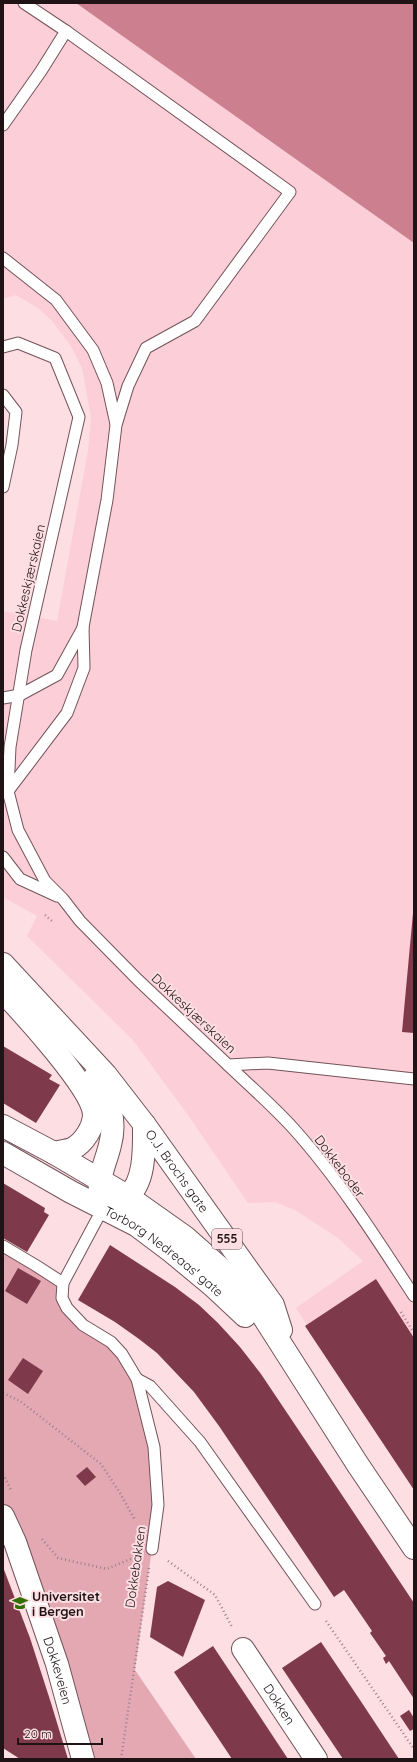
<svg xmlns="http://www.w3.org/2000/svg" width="417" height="1762" font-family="Quicksand,sans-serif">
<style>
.built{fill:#fcced7}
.green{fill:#e4a8b3}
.water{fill:#cb7f8f}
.building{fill:#7e3a4b}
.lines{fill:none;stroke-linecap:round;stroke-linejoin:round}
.lane-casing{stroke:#735359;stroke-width:13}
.street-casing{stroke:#735359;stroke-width:24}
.highway-casing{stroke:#735359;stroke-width:24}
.path{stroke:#988286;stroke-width:2.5;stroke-dasharray:1 3;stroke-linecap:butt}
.lane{stroke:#fff;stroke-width:11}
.street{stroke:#fff;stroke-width:22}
.highway{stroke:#fff;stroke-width:22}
.labels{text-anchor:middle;stroke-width:4;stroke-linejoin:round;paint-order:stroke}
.shield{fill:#fcdee3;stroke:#615053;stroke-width:1}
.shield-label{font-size:12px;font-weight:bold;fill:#1f1315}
.street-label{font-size:13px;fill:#1f1315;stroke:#fcdee3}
.poi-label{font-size:13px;font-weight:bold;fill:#1f1315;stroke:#fcdee3;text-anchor:start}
</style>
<rect width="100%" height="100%" fill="#fcdee3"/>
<path class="built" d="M3 3H76L414 243V1489L296 1308 363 1261 338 1238 295 1210 275 1202 248 1203 188 1115 132 1039 27 936 37 916 3 897V611L57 621 88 451 91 417 82 368 71 346 52 321 38 308 16 295 3 299Z"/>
<path class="green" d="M3 1253 63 1283 67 1308 111 1342 137 1379 158 1505 135 1670 196 1759H83L3 1516Z"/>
<path class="water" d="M76 3H414V243Z"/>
<g class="building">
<path d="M413 913H414V1033L402 1032Z"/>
<path d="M3 1046 52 1075 49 1079 60 1085 36 1123 3 1103Z"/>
<path d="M3 1183 45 1208 44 1212 49 1215 27 1252 3 1238Z"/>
<path d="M110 1245 175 1287 199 1305 218 1323 240 1347 261 1374 324 1468 414 1603V1699L389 1661 386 1664 383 1658 386 1656 370 1633 372 1631 344 1590 334 1597 219 1426 194 1392 157 1353 139 1339 115 1322 78 1300Z"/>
<path d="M18 1268 41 1281 27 1304 5 1291Z"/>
<path d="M376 1279 414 1338V1490L305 1326Z"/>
<path d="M23 1358 43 1371 28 1394 8 1380Z"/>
<path d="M87 1467 96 1477 85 1486 76 1476Z"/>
<path d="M3 1567 30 1638 51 1703 68 1759H20L3 1748Z"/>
<path d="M168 1581 205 1600 183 1657 150 1637 157 1587Z"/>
<path d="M321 1642 358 1697 399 1759H343L282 1668Z"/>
<path d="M213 1646 255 1709 288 1759H232L174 1672Z"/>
<path d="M409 1710 414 1718V1729L410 1731 400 1716Z"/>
</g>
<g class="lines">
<defs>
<g id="lane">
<path d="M24 3 66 31"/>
<path d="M3 125 41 71 66 31 290 192 195 321 146 348 128 386 116 425 107 500 83 627 84 668 67 713 8 791 3 793"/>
<path d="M3 258 56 300 93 350 107 383 116 424"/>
<path d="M3 347 18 343 55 358 79 417 26 650 10 747 8 791 18 830 45 881 63 899 80 921 138 980 228 1065 268 1063 414 1079"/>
<path d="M3 395 16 412 12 445 3 487"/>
<path d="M3 698 20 695 57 675 83 628"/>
<path d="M3 857 20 879 57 896"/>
<path d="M228 1065C250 1086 273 1106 293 1128 338 1178 377 1239 414 1296"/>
<path d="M103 1208 63 1283 62 1298 67 1308 83 1325 111 1342 122 1354 137 1379 154 1447 158 1505 152 1549"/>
<path d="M3 1246 35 1265 63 1283"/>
<path d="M137 1379 150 1386 200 1442 315 1604"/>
</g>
<g id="street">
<path id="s1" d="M3 1516 15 1542 57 1664 83 1759"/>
<path id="s2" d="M243 1649 316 1759"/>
</g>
<g id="highway">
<path id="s3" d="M3 964 106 1075 144 1124 273 1305 281 1330"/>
<path d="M3 992C23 1013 92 1088 94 1114 94 1127 84 1143 72 1149 67 1151 60 1151 54 1153"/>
<path d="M94 1078C109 1099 117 1119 110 1145 106 1162 98 1176 100 1194"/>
<path d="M3 1126 54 1153 127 1196 185 1237 219 1267 261 1313 358 1465 414 1548"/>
<path id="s4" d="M3 1153 71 1192 136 1225 172 1252 213 1286 245 1316"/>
<path d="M115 1202C119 1200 123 1199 127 1196 146 1183 144 1145 144 1124"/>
</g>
</defs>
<use href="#lane" class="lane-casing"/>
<use href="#street" class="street-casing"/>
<use href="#highway" class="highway-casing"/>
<g class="path">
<path d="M45 915 53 922"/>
<path d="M401 1312 414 1333"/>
<path d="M3 1393 20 1401 101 1464 120 1493 135 1520"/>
<path d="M3 1474 12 1492"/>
<path d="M42 1539 58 1558 107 1569 135 1557"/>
<path d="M168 1561 215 1595 232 1627"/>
<path d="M326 1621 414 1749"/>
<path d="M121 1759 149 1568"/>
</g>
<use href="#lane" class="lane"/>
<use href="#street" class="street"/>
<use href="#highway" class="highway"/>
</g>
<defs>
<symbol id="university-bare" viewBox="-9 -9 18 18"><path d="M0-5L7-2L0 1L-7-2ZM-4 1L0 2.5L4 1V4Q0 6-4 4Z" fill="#326f00" stroke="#fcdee3" stroke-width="2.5" paint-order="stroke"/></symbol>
</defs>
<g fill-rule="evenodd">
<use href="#university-bare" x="9" y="1592" width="22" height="22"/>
</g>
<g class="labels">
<rect class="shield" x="212" y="1229" width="30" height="20" rx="3"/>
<g class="shield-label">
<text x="227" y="1243">555</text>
</g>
<g class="street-label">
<text transform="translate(28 578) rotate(-77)" y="5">Dokkeskjærskaien</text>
<text transform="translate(194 1013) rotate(43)" y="5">Dokkeskjærskaien</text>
<text transform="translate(340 1166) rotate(53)" y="5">Dokkeboder</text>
<text dy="5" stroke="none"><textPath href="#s3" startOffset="271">O.J. Brochs gate</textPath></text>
<text dy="5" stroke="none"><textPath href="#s4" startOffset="189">Torborg Nedreaas' gate</textPath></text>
<text transform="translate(135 1567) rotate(-82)" y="5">Dokkebakken</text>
<text dy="5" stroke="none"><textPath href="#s1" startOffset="164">Dokkeveien</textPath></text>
<text dy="5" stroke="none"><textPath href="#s2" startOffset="66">Dokken</textPath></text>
</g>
<g class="poi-label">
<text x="32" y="1601">Universitet<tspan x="32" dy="15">i Bergen</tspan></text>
</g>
</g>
<rect width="417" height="1762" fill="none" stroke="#1f1315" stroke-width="8"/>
<path d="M18 1738v6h84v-6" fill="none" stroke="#1f1315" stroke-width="2"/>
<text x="24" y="1738" font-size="12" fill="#1f1315" stroke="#fcdee3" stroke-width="3" paint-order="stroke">20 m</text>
</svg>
